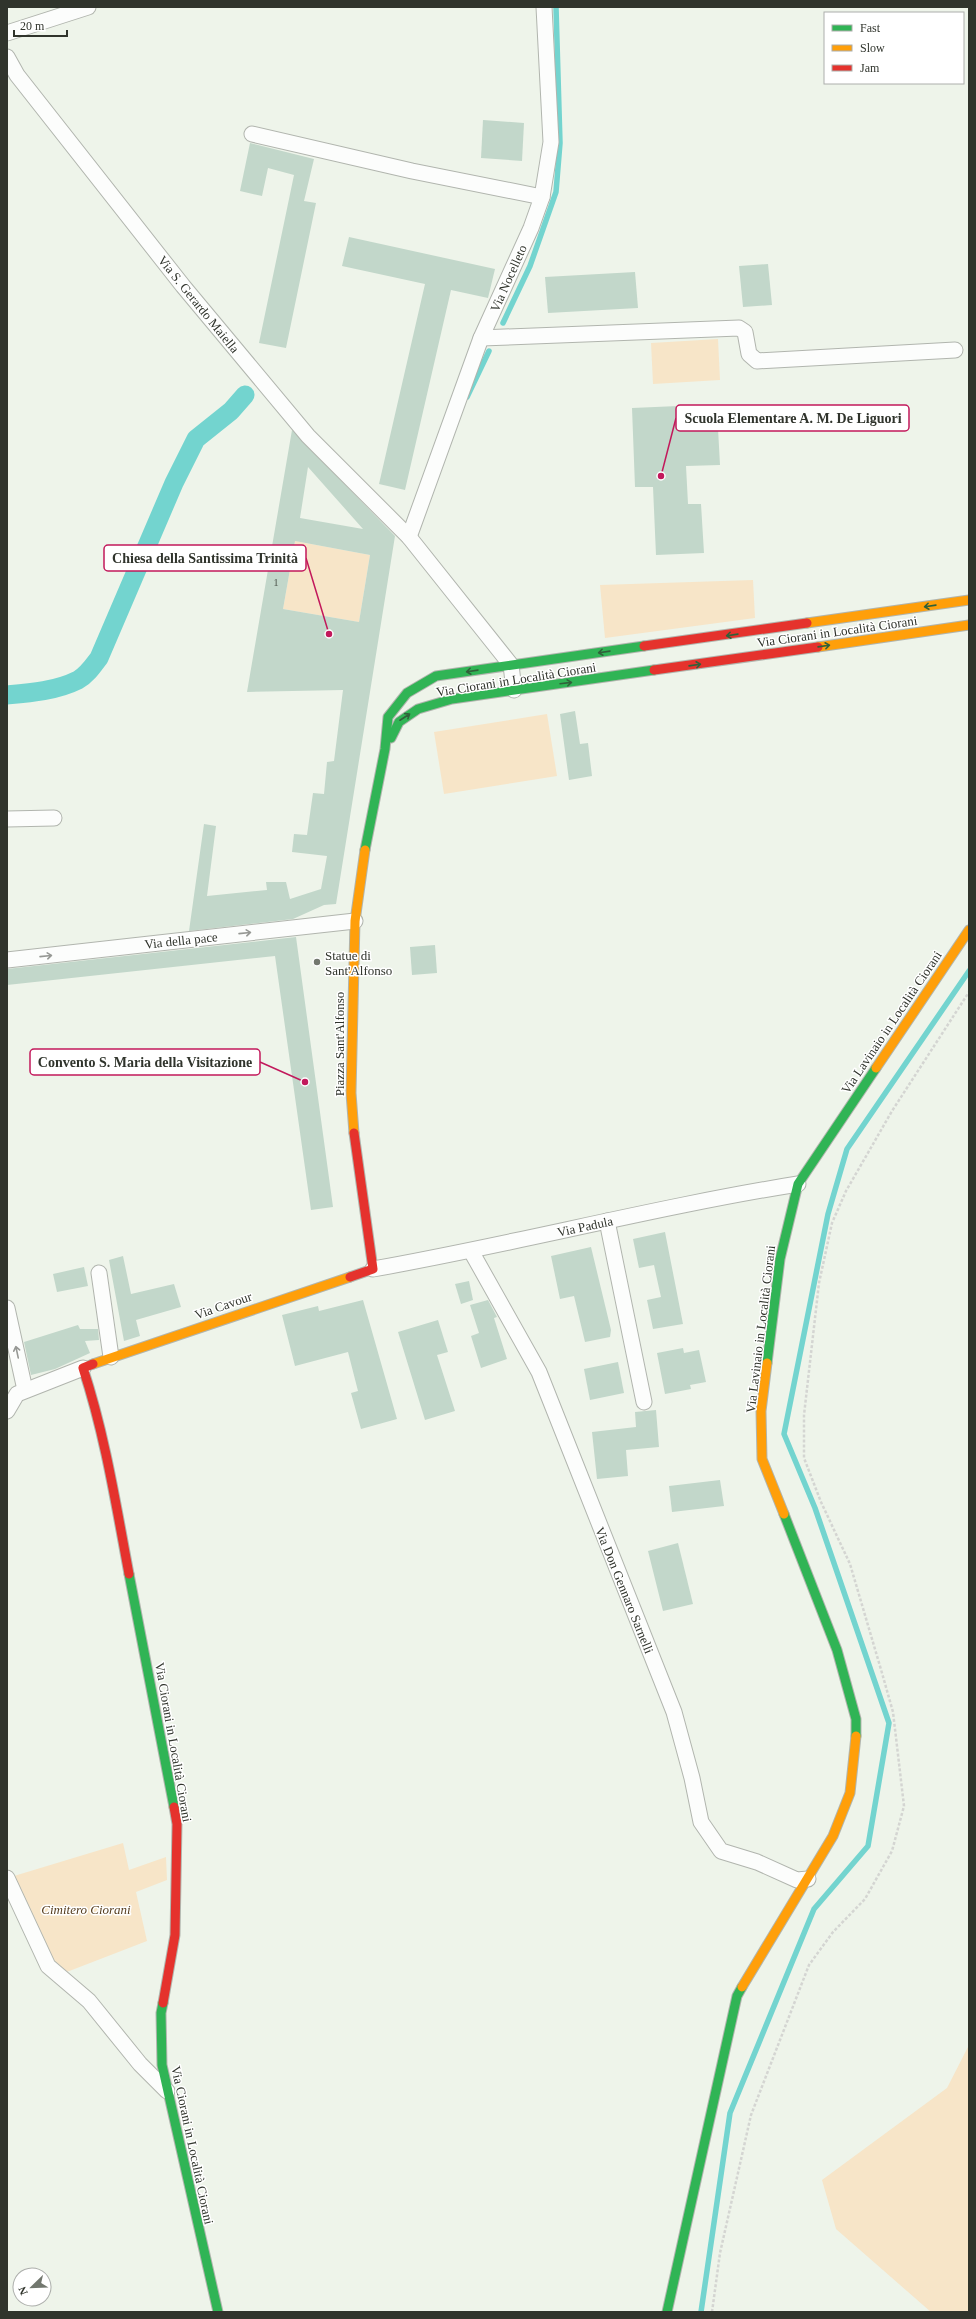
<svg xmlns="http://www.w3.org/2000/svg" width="976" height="2319" font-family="Georgia,serif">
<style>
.green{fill:#f7e5c8}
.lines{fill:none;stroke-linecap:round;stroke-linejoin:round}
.stream{stroke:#73d4cf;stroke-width:5.5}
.canal{stroke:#73d4cf;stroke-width:19}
.building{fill:#c2d7ca;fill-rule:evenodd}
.street-casing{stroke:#b1b5ae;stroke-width:17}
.fast-casing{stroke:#b1b5ae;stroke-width:11}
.slow-casing{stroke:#b1b5ae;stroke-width:11}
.jam-casing{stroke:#b1b5ae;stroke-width:11}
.path{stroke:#d4d5d2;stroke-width:2.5;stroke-dasharray:3 2;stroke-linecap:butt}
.street{stroke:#fcfdfc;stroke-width:15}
.fast{stroke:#30b455;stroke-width:9}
.slow{stroke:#ff9f0a;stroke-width:9}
.jam{stroke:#e5322d;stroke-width:9}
.oneway{stroke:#30613a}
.oneway2{stroke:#969894}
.poi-dot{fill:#72776e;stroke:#fff;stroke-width:1.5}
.labels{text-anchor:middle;stroke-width:3;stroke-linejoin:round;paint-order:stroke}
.number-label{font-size:11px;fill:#545d54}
.street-label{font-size:13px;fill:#30342c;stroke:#fff}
.poi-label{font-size:13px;fill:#30342c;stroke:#fff;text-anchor:start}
.park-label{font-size:13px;font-style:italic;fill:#563d1e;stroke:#fff}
.leader{fill:none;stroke:#c2185b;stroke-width:1.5}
.callout-dot{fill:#c2185b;stroke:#fff;stroke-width:1.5}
.callout{fill:#fff;stroke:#c2185b;stroke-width:1.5}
.callout-label{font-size:14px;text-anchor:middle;font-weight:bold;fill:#30342c}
</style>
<rect width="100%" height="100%" fill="#eef4ea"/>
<g class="green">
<path d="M718 339 720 380 653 384 651 343Z"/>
<path d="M295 541 370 555 359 622 283 609Z"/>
<path d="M753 580 755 618 605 638 600 585Z"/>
<path d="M547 714 557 776 444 794 434 732Z"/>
<path d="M123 1843 129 1870 166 1857 167 1880 136 1892 147 1941 59 1975 14 1876Z"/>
<path d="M969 2045V2312H931L836 2229 822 2180 947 2088Z"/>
</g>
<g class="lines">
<g class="stream">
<path d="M503 323 530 266 556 192 560 143 556 7"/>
<path d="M467 397 489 351"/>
<path d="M701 2312 730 2113 814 1909 868 1846 889 1723 815 1508 784 1434 828 1214 847 1149 969 971"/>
</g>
<path class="canal" d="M7 695C30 693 56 691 78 680 87 675 93 666 99 658L174 483 196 439 231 411 245 395"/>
</g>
<g class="building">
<path d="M483 120 524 123 522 161 481 158Z"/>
<path d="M250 143 314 159 304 201 316 203 286 348 259 343 294 175 268 168 262 196 240 191Z"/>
<path d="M349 237 495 269 488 298 451 290 405 490 379 484 425 284 342 266Z"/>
<path d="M768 264 772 305 743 307 739 266Z"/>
<path d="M635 272 638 308 548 313 545 277Z"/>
<path d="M701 405V411L717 410 720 465 686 466 688 504H701L704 553 656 555 653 487H635L632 408Z"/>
<path d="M292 430 395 536 336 904 324 905 293 919 189 931 204 824 216 826 207 896 267 890 266 882H286L290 899 321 889 327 856 292 852 294 834 307 835 313 793 324 794 327 762 334 761 343 690 247 692ZM308 467 363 529 300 518ZM295 541 370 555 359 622 283 609Z"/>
<path d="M575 711 580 744 588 743 592 776 569 780 560 714Z"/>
<path d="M296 937 333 1207 311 1210 275 956 7 985V969Z"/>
<path d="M435 945 437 973 412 975 410 947Z"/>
<path d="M665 1232 683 1324 653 1329 647 1300 661 1297 657 1279 654 1265 639 1268 633 1239Z"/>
<path d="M591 1247 611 1330 610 1337 585 1342 574 1296 560 1299 551 1256Z"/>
<path d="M123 1256 131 1294 174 1284 181 1307 136 1320 140 1336 124 1341 109 1260Z"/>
<path d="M84 1267 88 1286 57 1292 53 1274Z"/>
<path d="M469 1281 473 1300 461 1304 455 1284Z"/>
<path d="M363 1300 397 1419 361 1429 351 1393 358 1391 348 1352 295 1366 282 1315 318 1306 319 1311Z"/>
<path d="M488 1300 497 1317 494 1318 507 1359 481 1368 471 1336 479 1333 470 1305Z"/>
<path d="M438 1320 448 1352 437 1355 455 1411 425 1420 398 1332Z"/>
<path d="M78 1325 80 1329H98L99 1340 85 1341 90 1353 55 1369 31 1375 24 1342Z"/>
<path d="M683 1348 684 1353 699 1350 706 1382 690 1385 691 1389 665 1394 657 1353Z"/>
<path d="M618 1362 624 1393 590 1400 584 1369Z"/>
<path d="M656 1410 659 1447 626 1450 628 1476 597 1479 592 1432 636 1427 635 1412Z"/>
<path d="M720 1480 724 1506 672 1512 669 1486Z"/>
<path d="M678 1543 693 1604 663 1611 648 1551Z"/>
</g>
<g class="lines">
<defs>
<g id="street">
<path d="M7 33 88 7"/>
<path d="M7 57 17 75 183 286 308 436 409 537 511 665 514 690"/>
<path d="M252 134 412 171 542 197"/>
<path d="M481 338 739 328 745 332 749 354 757 361 955 350"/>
<path d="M409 537 481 338 531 228 542 197 551 142 544 7"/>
<path d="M7 819 54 818"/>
<path d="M7 960 355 921"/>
<path d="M607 1221 644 1402"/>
<path d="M471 1251 539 1372 674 1712 692 1778 701 1822 721 1851 757 1862 797 1880 808 1879"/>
<path d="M373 1269C515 1244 655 1207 798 1184"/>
<path d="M99 1273 111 1357"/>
<path d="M7 1308 25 1390"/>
<path d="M7 1411 17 1394 83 1368"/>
<path d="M7 1878 48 1966 89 2001 140 2064 167 2091"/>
</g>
<g id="fast">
<path d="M391 738 399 722 418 709 452 699 654 670"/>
<path d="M365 850 385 749 388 717 407 693 436 676 644 646"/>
<path d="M767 1363 780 1259 798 1184 876 1068"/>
<path d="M784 1514 837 1650 856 1719V1736"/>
<path d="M129 1574 174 1807"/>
<path d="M163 2003 161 2013 162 2065 218 2312"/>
<path d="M667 2312 737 1996 742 1987"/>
</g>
<g id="slow">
<path d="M807 623 969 600"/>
<path d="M818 647 969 625"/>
<path d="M876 1068 969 930"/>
<path d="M354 1133 351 1093 355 921 365 850"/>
<path d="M767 1363 761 1411 762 1459 784 1514"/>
<path d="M93 1364 350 1277"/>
<path d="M742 1987 833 1836 850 1793 856 1736"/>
</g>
<g id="jam">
<path d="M644 646 807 623"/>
<path d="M654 670 818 647"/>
<path d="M350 1277 373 1269 354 1133"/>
<path d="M93 1364 83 1368C105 1435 116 1505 129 1574"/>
<path d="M163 2003 175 1935 177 1824 174 1807"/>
</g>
</defs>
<use href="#street" class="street-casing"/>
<use href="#fast" class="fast-casing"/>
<use href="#slow" class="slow-casing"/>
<use href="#jam" class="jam-casing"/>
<path class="path" d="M712 2312 720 2253 751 2115 809 1965 833 1932 865 1899 892 1851 904 1806 893 1712 882 1673 850 1564 821 1502 804 1458V1415L819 1283 832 1223 846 1191 892 1111 969 992"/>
<use href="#street" class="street"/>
<use href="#fast" class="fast"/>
<use href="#slow" class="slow"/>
<use href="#jam" class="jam"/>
</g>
<defs><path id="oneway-shaft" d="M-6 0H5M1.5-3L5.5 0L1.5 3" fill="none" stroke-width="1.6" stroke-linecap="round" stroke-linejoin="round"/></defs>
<g class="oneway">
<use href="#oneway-shaft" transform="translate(930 606) rotate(172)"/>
<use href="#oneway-shaft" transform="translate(732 635) rotate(172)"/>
<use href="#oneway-shaft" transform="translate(824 646) rotate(-8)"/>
<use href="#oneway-shaft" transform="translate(604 652) rotate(172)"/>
<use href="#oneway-shaft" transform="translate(695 665) rotate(-8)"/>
<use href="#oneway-shaft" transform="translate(472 671) rotate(172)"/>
<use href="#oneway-shaft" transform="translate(566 683) rotate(-7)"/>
<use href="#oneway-shaft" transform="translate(405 717) rotate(-33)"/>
</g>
<g class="oneway2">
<use href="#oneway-shaft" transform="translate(245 933) rotate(-6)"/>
<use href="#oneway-shaft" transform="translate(46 956) rotate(-6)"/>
<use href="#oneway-shaft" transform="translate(17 1352) rotate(-102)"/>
</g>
<circle class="poi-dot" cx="317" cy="962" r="4"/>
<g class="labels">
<g class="number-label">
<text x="276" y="586">1</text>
</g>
<g class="street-label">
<text transform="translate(508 278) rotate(-66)" y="5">Via Nocelleto</text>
<text transform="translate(199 304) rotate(51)" y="5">Via S. Gerardo Maiella</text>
<text transform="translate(837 631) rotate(-8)" y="5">Via Ciorani in Località Ciorani</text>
<text transform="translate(516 679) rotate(-9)" y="5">Via Ciorani in Località Ciorani</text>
<text transform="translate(181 940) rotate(-6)" y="5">Via della pace</text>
<text transform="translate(891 1022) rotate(-56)" y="5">Via Lavinaio in Località Ciorani</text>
<text transform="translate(339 1044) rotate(-90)" y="5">Piazza Sant'Alfonso</text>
<text transform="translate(585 1226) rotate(-12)" y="5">Via Padula</text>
<text transform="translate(223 1305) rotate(-19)" y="5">Via Cavour</text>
<text transform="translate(760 1329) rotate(-83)" y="5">Via Lavinaio in Località Ciorani</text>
<text transform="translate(625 1590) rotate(68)" y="5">Via Don Gennaro Sarnelli</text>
<text transform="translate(174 1742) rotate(80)" y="5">Via Ciorani in Località Ciorani</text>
<text transform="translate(193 2145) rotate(78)" y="5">Via Ciorani in Località Ciorani</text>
</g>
<g class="poi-label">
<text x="325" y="960">Statue di<tspan x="325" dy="15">Sant'Alfonso</tspan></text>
</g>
<g class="park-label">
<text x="86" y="1914">Cimitero Ciorani</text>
</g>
</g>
<path class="leader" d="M661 476L676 418M329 634L306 558M305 1082L260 1062"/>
<g class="callout-dot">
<circle cx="661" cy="476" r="4"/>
<circle cx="329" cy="634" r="4"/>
<circle cx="305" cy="1082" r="4"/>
</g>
<g class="callout">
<rect x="676" y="405" width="233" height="26" rx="4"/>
<rect x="104" y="545" width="202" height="26" rx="4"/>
<rect x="30" y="1049" width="230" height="26" rx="4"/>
</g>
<g class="callout-label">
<text x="793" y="423">Scuola Elementare A. M. De Liguori</text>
<text x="205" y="563">Chiesa della Santissima Trinità</text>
<text x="145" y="1067">Convento S. Maria della Visitazione</text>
</g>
<rect width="976" height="2319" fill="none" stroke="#30342c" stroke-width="16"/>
<rect x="824" y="12" width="140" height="72" fill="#ffffff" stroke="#acaeab"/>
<rect x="832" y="25" width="20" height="6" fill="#30b455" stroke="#acaeab"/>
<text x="860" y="32" font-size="12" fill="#30342c">Fast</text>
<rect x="832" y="45" width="20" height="6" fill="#ff9f0a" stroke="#acaeab"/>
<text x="860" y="52" font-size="12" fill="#30342c">Slow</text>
<rect x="832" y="65" width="20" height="6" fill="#e5322d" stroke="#acaeab"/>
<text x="860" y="72" font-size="12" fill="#30342c">Jam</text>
<g transform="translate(32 2287) rotate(247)"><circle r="19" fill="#ffffff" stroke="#acaeab"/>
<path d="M0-3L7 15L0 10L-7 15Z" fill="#72776e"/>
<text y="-6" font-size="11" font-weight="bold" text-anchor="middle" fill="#30342c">N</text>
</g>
<path d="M14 30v6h53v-6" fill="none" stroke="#30342c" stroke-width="2"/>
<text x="20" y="30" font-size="12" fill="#30342c" stroke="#ffffff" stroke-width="3" paint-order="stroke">20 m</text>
</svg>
